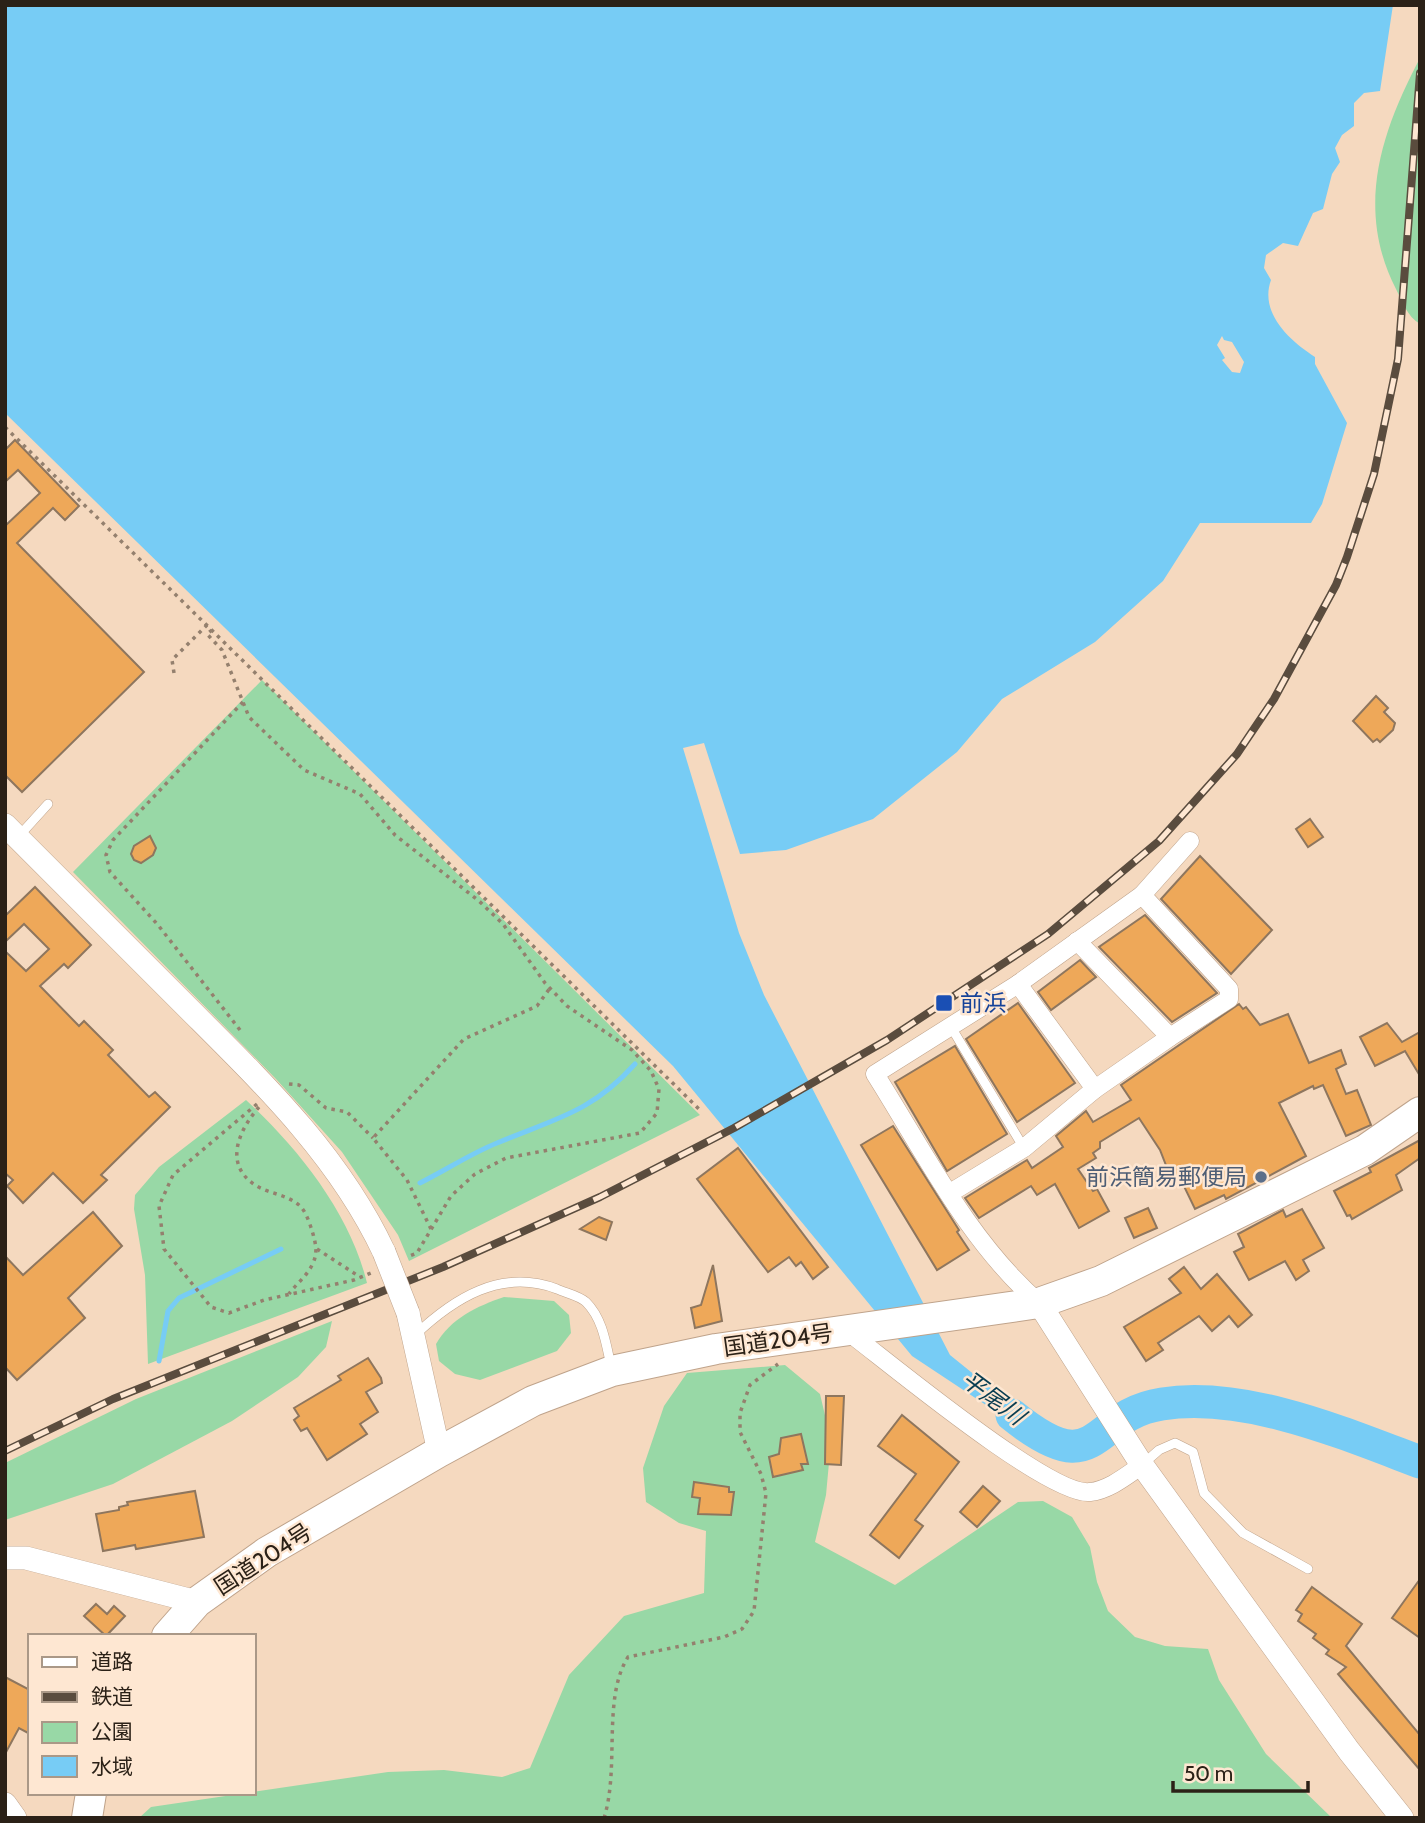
<svg xmlns="http://www.w3.org/2000/svg" width="1425" height="1823" font-family="Cabin,'Noto Sans JP',sans-serif">
<style>
.green{fill:#98d8a6}
.water{fill:#77ccf5;fill-rule:evenodd}
.lines{fill:none;stroke-linecap:round;stroke-linejoin:round}
.stream{stroke:#77ccf5;stroke-width:5}
.river{stroke:#77ccf5;stroke-width:33}
.building{fill:#eea859;stroke:#8e765e;stroke-width:2}
.service-casing{stroke:#bfa38b;stroke-width:10}
.minor-casing{stroke:#bfa38b;stroke-width:19}
.tertiary-casing{stroke:#bfa38b;stroke-width:24}
.trunk-casing{stroke:#bfa38b;stroke-width:32}
.path{stroke:#94806e;stroke-width:3.5;stroke-dasharray:3.5 5;stroke-linecap:butt}
.service{stroke:#fff;stroke-width:9}
.minor{stroke:#fff;stroke-width:18}
.tertiary{stroke:#fff;stroke-width:23}
.trunk{stroke:#fff;stroke-width:30}
.rail-casing{stroke:#5a4c3e;stroke-width:8}
.rail{stroke:#fee7d2;stroke-width:5;stroke-dasharray:16;stroke-linecap:butt}
.tertiary-bridge-casing{stroke:#bfa38b;stroke-width:24;stroke-linecap:butt}
.tertiary-bridge{stroke:#fff;stroke-width:23}
.transit-dot{fill:#1a4fb4;stroke:#fee7d2;stroke-width:2.5}
.service-dot{fill:#5c6f8a;stroke:#fee7d2;stroke-width:2.5}
.labels{text-anchor:middle;stroke-width:5;stroke-linejoin:round;paint-order:stroke}
.transit-label{font-size:23px;fill:#164399;stroke:#fee7d2;text-anchor:start}
.service-label{font-size:23px;fill:#4e5e75;stroke:#fee7d2;text-anchor:end}
.street-label{font-size:23px;fill:#2b2117;stroke:#fee7d2}
.water-label{font-size:24px;font-style:italic;fill:#0a3e52;stroke:#fee7d2}
</style>
<rect width="100%" height="100%" fill="#f5d9bf"/>
<g class="green">
<path d="M1420 58V324C1407 316 1403 303 1396 289 1355 209 1381 132 1420 58Z"/>
<path d="M262 680 700 1115 409 1261 398 1235 342 1152 276 1079 73 872Z"/>
<path d="M246 1100C298 1148 350 1213 367 1283L148 1364 145 1275 134 1209 135 1195 159 1167Z"/>
<path d="M504 1297 554 1301 569 1315 571 1333 557 1351 480 1380 455 1374 439 1361 436 1344C450 1319 477 1306 504 1297Z"/>
<path d="M332 1321 326 1347 298 1377 232 1421 113 1484 5 1520V1463L136 1399Z"/>
<path d="M785 1365 820 1394 831 1441 826 1495 815 1542 895 1585 1018 1502 1043 1501 1072 1517 1090 1547 1097 1582 1108 1611 1135 1637 1165 1646 1208 1649 1219 1680 1266 1754 1332 1818H139L151 1807 388 1772 444 1770 502 1777 530 1768 569 1675 624 1616 704 1593 706 1531 679 1523 646 1502 643 1468 664 1406 687 1373Z"/>
</g>
<path class="water" d="M5 5H1393L1380 91 1364 93 1354 103V126L1342 135 1335 148 1340 162 1332 174 1323 209 1313 213 1298 246 1283 243 1266 255 1264 268 1271 280C1259 313 1290 341 1315 357V364L1347 423 1322 504 1311 523H1200L1163 581 1095 642 1002 699 957 752 873 819 786 850 740 854 704 743 683 748 739 933 764 995 950 1355 1044 1431 1048 1441 1019 1427 912 1356 673 1066 5 413ZM1222 336 1224 340 1232 342 1244 362 1240 373 1232 372 1222 360 1225 358 1217 345Z"/>
<g class="lines">
<g class="stream">
<path d="M420 1183C446 1170 470 1154 497 1143 554 1119 591 1113 635 1064"/>
<path d="M159 1361 168 1311 179 1298 281 1249"/>
</g>
<path class="river" d="M1012 1415C1100 1486 1089 1415 1162 1404 1245 1391 1343 1433 1420 1462"/>
</g>
<g class="building">
<path d="M15 440 79 506 65 520 53 508 17 543 144 672 22 792 5 775V526L40 493 18 470 5 482V450Z"/>
<path d="M1376 696 1388 708 1384 712 1395 723 1393 730 1380 742 1377 739 1373 742 1353 721Z"/>
<path d="M1310 819 1323 837 1308 847 1296 829Z"/>
<path d="M150 836 156 848 153 855 141 863 134 860 131 854 134 846Z"/>
<path d="M1200 856 1272 930 1231 974 1161 899Z"/>
<path d="M35 887 91 945 68 968 64 964 40 986 79 1026 84 1021 113 1050 108 1055 149 1097 155 1092 170 1107 101 1175 107 1180 83 1203 53 1173 23 1203 7 1186 13 1180 5 1173V951L26 971 49 949 24 924 5 942V916Z"/>
<path d="M1145 915 1217 993 1172 1022 1099 947Z"/>
<path d="M1080 960 1096 977 1051 1010 1038 992Z"/>
<path d="M1018 1003 1075 1083 1017 1122 966 1039Z"/>
<path d="M1239 1004 1243 1009 1246 1007 1260 1025 1288 1014 1309 1063 1341 1050 1346 1064 1336 1069 1346 1094 1357 1090 1371 1125 1346 1136 1323 1085 1314 1089 1313 1086 1279 1103 1306 1156 1226 1199 1224 1195 1195 1209 1182 1182 1176 1185 1171 1178 1160 1150 1139 1118 1100 1142V1148L1093 1153 1096 1158 1078 1169 1093 1191 1097 1189 1109 1211 1079 1228 1055 1184 1037 1195 1031 1186 979 1218 965 1198 1027 1160 1032 1168 1063 1147 1056 1136 1086 1111 1093 1122 1131 1100 1121 1085Z"/>
<path d="M1387 1023 1402 1042 1420 1032V1076L1405 1051 1375 1066 1360 1037Z"/>
<path d="M955 1046 1007 1134 947 1171 895 1082Z"/>
<path d="M893 1126 959 1230 957 1232 969 1250 937 1270 861 1145Z"/>
<path d="M1420 1140V1158L1396 1175 1402 1190 1352 1219 1350 1215 1347 1216 1334 1191 1371 1172 1369 1168Z"/>
<path d="M738 1148 828 1267 813 1279 801 1262 796 1266 789 1257 768 1272 697 1179Z"/>
<path d="M1148 1208 1157 1228 1134 1238 1125 1218Z"/>
<path d="M1302 1209 1324 1248 1303 1260 1309 1271 1296 1280 1285 1261 1249 1280 1234 1252 1244 1247 1238 1234 1283 1210 1286 1217Z"/>
<path d="M93 1212 122 1246 68 1298 85 1318 17 1380 5 1367V1256L23 1275Z"/>
<path d="M599 1217 612 1222 606 1240 580 1229Z"/>
<path d="M713 1265 722 1321 695 1328 691 1308 701 1305Z"/>
<path d="M1184 1267 1201 1289 1217 1274 1252 1315 1238 1327 1229 1316 1212 1331 1199 1316 1158 1343 1163 1350 1146 1361 1124 1327 1181 1293 1169 1279Z"/>
<path d="M368 1358 381 1378 382 1383 366 1392 378 1412 360 1424 367 1434 327 1460 307 1428 301 1431 294 1420 299 1416 294 1408 341 1380 338 1376Z"/>
<path d="M826 1396H844L841 1465 825 1464Z"/>
<path d="M902 1415 959 1462 915 1520 923 1526 899 1558 870 1535 916 1474 878 1446Z"/>
<path d="M801 1434 808 1464H801L803 1470 773 1477 769 1457 779 1454 781 1438Z"/>
<path d="M694 1482 729 1487V1492H734L731 1515 698 1514 700 1498 692 1497Z"/>
<path d="M983 1486 1000 1501 977 1527 960 1512Z"/>
<path d="M195 1491 204 1537 136 1549 135 1545 103 1551 96 1514 119 1510V1507L128 1505 127 1502Z"/>
<path d="M1420 1579V1638L1392 1618Z"/>
<path d="M1312 1587 1362 1624 1346 1646 1420 1735V1770L1338 1674 1346 1667 1326 1654 1329 1650 1313 1638 1316 1634 1298 1621 1302 1614 1296 1610Z"/>
<path d="M96 1604 107 1614 114 1606 125 1616 106 1636 84 1616Z"/>
<path d="M5 1677 30 1690V1734L19 1728 5 1754Z"/>
</g>
<g class="lines">
<defs>
<g id="service">
<path d="M19 836 48 804"/>
<path d="M951 1027 1024 1148"/>
<path d="M414 1336C454 1298 501 1268 557 1289 566 1293 580 1296 586 1302 603 1319 606 1344 611 1366"/>
<path d="M1143 1464 1159 1450 1175 1443 1193 1452 1204 1493 1243 1533 1308 1569"/>
</g>
<g id="minor">
<path d="M1142 895 1190 841"/>
<path d="M1018 984 1095 1089 1170 1037 1077 941"/>
<path d="M950 1193 1024 1148 1095 1089"/>
<path d="M1039 1303C968 1241 925 1153 875 1074L1018 984 1142 895 1229 989V999L1170 1037"/>
<path d="M847 1331C887 1361 1050 1497 1090 1492 1109 1490 1126 1476 1142 1465"/>
</g>
<g id="tertiary">
<path d="M5 825C66 886 128 948 189 1009 263 1083 339 1156 384 1252"/>
<path d="M1039 1303 1142 1465 1349 1751 1402 1818"/>
<path d="M408 1313 439 1452"/>
<path d="M5 1558H26L197 1602"/>
<path d="M5 1804 15 1818"/>
</g>
<g id="trunk">
<path d="M167 1636 197 1602 267 1552 439 1452 533 1401 612 1371 716 1349 1039 1303 1101 1281 1365 1150 1420 1112"/>
<path d="M87 1818 91 1793"/>
</g>
</defs>
<use href="#service" class="service-casing"/>
<use href="#minor" class="minor-casing"/>
<use href="#tertiary" class="tertiary-casing"/>
<use href="#trunk" class="trunk-casing"/>
<g class="path">
<path d="M5 427 700 1110"/>
<path d="M212 630 207 634 222 650 249 717 304 770 360 794 395 835 479 901 503 924 545 983 567 1006 632 1050 651 1071 659 1089 657 1113 640 1133 506 1158 475 1174 451 1196 417 1253 407 1257"/>
<path d="M174 673 172 660 207 625"/>
<path d="M240 1030 158 925 110 872 106 855 113 840 243 702"/>
<path d="M289 1084 299 1085 326 1108 347 1112 373 1138"/>
<path d="M257 1104 173 1175 159 1206 164 1249 211 1307 229 1313 264 1300 354 1280 371 1273"/>
<path d="M259 1107C239 1130 223 1164 255 1185 269 1194 286 1194 299 1205 306 1211 310 1224 313 1234 316 1245 318 1254 312 1265 307 1276 296 1284 289 1294"/>
<path d="M431 1229 407 1180 373 1138 464 1039 537 1006 550 988"/>
<path d="M317 1249 360 1277"/>
<path d="M604 1818C620 1768 602 1698 628 1657L724 1637 742 1629 754 1611 766 1493 761 1474 740 1432V1413L750 1385 778 1364"/>
</g>
<use href="#service" class="service"/>
<use href="#minor" class="minor"/>
<use href="#tertiary" class="tertiary"/>
<use href="#trunk" class="trunk"/>
<defs>
<path id="rail" d="M5 1451 113 1399 443 1267 600 1197 734 1128 887 1040 1048 934 1159 841 1237 754 1274 699 1336 585 1347 557 1374 474 1398 359 1420 73"/>
</defs>
<use href="#rail" class="rail-casing"/>
<use href="#rail" class="rail"/>
<defs>
<path id="tertiary-bridge" d="M384 1252 408 1313"/>
</defs>
<use href="#tertiary-bridge" class="tertiary-bridge-casing"/>
<use href="#tertiary-bridge" class="tertiary-bridge"/>
</g>
<rect class="transit-dot" x="935" y="994" width="18" height="18" rx="3.5"/>
<circle class="service-dot" cx="1261" cy="1177" r="7"/>
<g class="labels">
<g class="transit-label">
<text x="960" y="1011">前浜</text>
</g>
<g class="service-label">
<text x="1247" y="1185">前浜簡易郵便局</text>
</g>
<g class="street-label">
<text transform="translate(778 1340) rotate(-8)" y="8">国道204号</text>
<text transform="translate(263 1559) rotate(-33)" y="8">国道204号</text>
</g>
<g class="water-label">
<text transform="translate(993 1398) rotate(37)" y="8">平尾川</text>
</g>
</g>
<rect width="1425" height="1823" fill="none" stroke="#2b2117" stroke-width="14"/>
<rect x="28" y="1634" width="228" height="161" fill="#fee7d2" stroke="#aa9887" stroke-width="2"/>
<rect x="42" y="1657" width="35" height="10" fill="#ffffff" stroke="#aa9887" stroke-width="2"/>
<text x="91" y="1669" font-size="21" fill="#2b2117">道路</text>
<rect x="42" y="1692" width="35" height="10" fill="#5a4c3e" stroke="#aa9887" stroke-width="2"/>
<text x="91" y="1704" font-size="21" fill="#2b2117">鉄道</text>
<rect x="42" y="1722" width="35" height="21" fill="#98d8a6" stroke="#aa9887" stroke-width="2"/>
<text x="91" y="1739" font-size="21" fill="#2b2117">公園</text>
<rect x="42" y="1756" width="35" height="21" fill="#77ccf5" stroke="#aa9887" stroke-width="2"/>
<text x="91" y="1774" font-size="21" fill="#2b2117">水域</text>
<path d="M1173 1781v10h135v-10" fill="none" stroke="#2b2117" stroke-width="3.5"/>
<text x="1184" y="1781" font-size="21" fill="#2b2117" stroke="#fee7d2" stroke-width="5" paint-order="stroke">50 m</text>
</svg>
